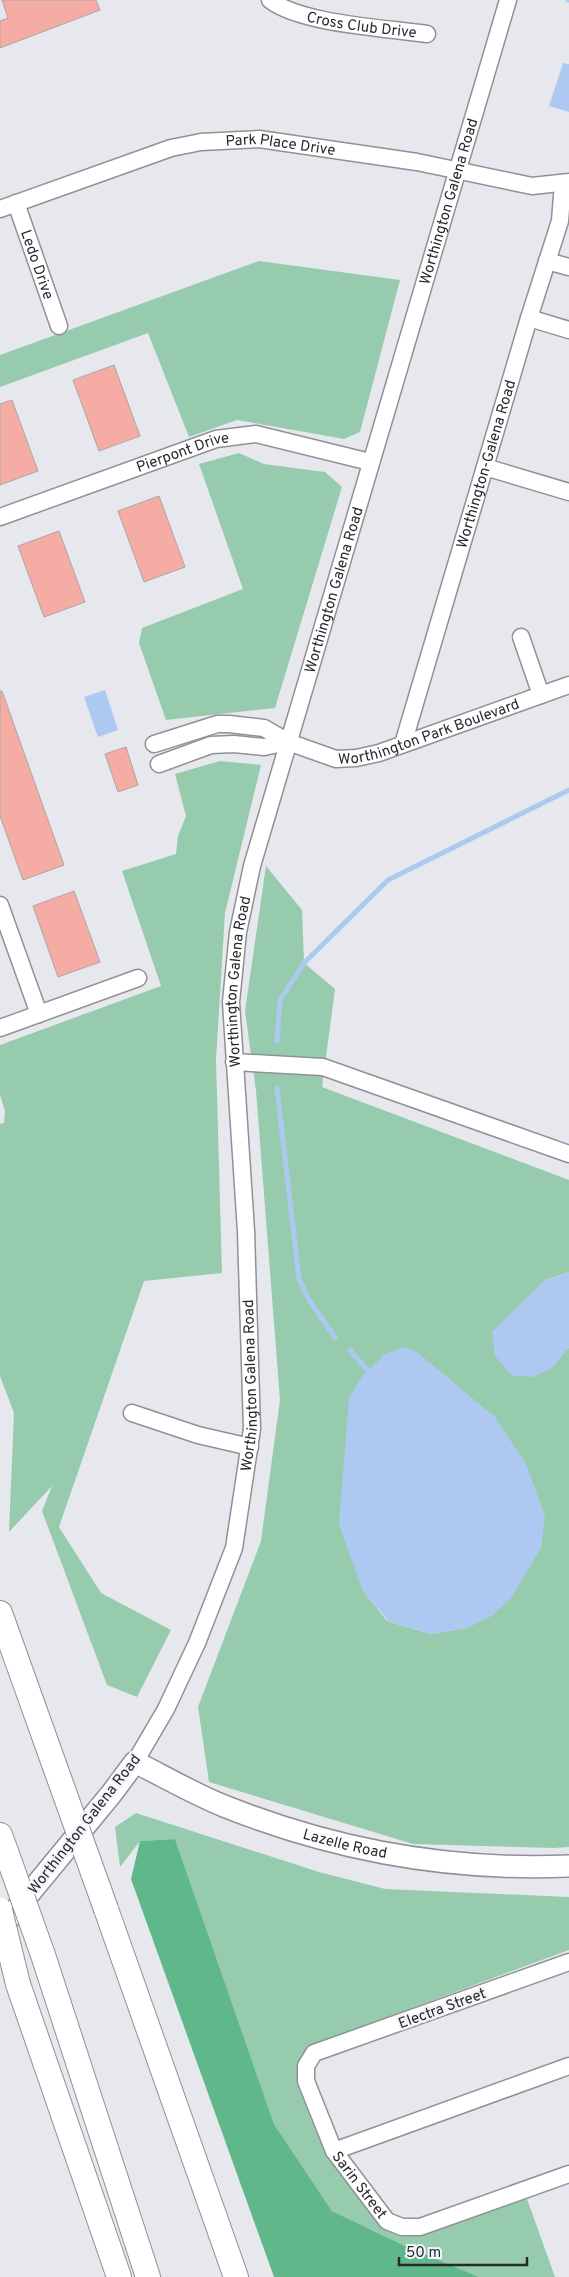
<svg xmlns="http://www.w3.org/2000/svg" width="569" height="2277" font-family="Overpass,sans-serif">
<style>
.green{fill:#97cbae;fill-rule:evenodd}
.forest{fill:#5fb78a}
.water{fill:#adc9f1}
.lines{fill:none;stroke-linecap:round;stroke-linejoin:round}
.stream{stroke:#adc9f1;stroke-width:5}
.building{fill:#f5aca4;stroke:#ada5a4}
.minor-casing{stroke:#8f9197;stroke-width:19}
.major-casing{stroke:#8f9197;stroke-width:24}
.highway-casing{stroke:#8f9197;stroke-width:26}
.minor{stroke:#fff;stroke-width:16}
.major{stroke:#fff;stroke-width:21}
.highway{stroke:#fff;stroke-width:24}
.highway-bridge-casing{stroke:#8f9197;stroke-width:26;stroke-linecap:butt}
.highway-bridge{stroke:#fff;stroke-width:24}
.labels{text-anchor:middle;stroke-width:5;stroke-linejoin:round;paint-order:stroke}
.street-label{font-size:15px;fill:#28292b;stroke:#f3f5fb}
</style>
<rect width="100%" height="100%" fill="#e6e8ee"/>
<g class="green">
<path d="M259 261 400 280 360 432 344 439 237 420 189 437 148 333 0 387V355Z"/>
<path d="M239 453 264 464 325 472 342 487 275 708 166 720 139 643 142 628 243 589 199 464Z"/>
<path d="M220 761 261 765 225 913 216 1060 222 1273 144 1281 59 1527 101 1593 171 1630 137 1697 107 1685 42 1511 52 1486 9 1532 14 1413 0 1376V1124L4 1123 5 1111 0 1095V1045L161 986 122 871 176 854 178 836 186 816 175 774Z"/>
<path d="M266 866 302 910 304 963 335 989 322 1087 569 1180V1272L545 1280 511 1375C543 1377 549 1371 569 1347V1847L554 1848 413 1844 209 1782 198 1707 261 1541 280 1400 256 1091 245 1011ZM362 1589 494 1614 466 1628 431 1634 387 1621Z"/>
<path d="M136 1813 319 1872 385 1889 569 1897V1950L326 2040 307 2049C305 2059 300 2072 300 2082 302 2118 361 2211 390 2232 399 2238 409 2236 419 2235L526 2196 555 2277H479L403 2245 332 2211 274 2124 175 1839 140 1841 120 1867 115 1827Z"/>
</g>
<path class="forest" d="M175 1839 274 2124 332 2211 403 2245 479 2277H274L131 1879 140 1841Z"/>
<g class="water">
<path d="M563 63 569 64V112L549 106Z"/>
<path d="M105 690 118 730 98 737 84 697Z"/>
<path d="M569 1272V1347L553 1367 533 1377 511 1375 495 1356 492 1332 545 1280Z"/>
<path d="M404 1347 417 1352 495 1417 526 1464 545 1516 541 1548 511 1598 494 1614 466 1628 431 1634 388 1621 362 1589 339 1524 349 1398 360 1379 385 1354Z"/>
</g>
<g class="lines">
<g class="stream">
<path d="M568 0H569"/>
<path d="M277 1041 280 1000 304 963 388 880 569 790"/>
<path d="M277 1088 299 1279 309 1300 335 1337"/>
<path d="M350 1350 368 1371"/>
</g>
</g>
<g class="building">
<path d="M2 0H96L100 10 0 48V21L8 18Z"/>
<path d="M114 365 140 436 99 451 73 380Z"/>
<path d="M12 400 38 471 0 485V404Z"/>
<path d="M159 496 185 567 144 582 118 511Z"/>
<path d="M59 531 85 602 44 617 18 546Z"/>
<path d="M0 691H2L64 865 23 880 0 816Z"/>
<path d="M126 747 138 785 118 792 105 754Z"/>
<path d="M74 891 100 962 58 977 33 906Z"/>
</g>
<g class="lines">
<defs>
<g id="minor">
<path id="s1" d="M270 0C301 24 386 28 427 34"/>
<path id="s2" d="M16 203 59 326"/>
<path id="s3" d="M0 209 171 148 201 142 259 139 417 162 532 186 569 182"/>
<path d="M547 261 569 267"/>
<path d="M529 318 569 330"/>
<path d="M485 467 569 492"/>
<path id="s4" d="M0 517 216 439 256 434 370 462"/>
<path d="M521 637 541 695"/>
<path id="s5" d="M154 744 217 724H229L264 728 288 742 336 759 356 758 379 753 569 685"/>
<path id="s6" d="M403 744 529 318 560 221 563 183"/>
<path d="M159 764 211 745 234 744 264 747 288 742"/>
<path d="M0 905 39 1014"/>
<path d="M0 1028 138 978"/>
<path d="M234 1062 323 1067 569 1154"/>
<path d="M132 1413 198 1435 250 1447"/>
<path id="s7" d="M135 1762 166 1709 197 1643 234 1548 252 1429 246 1231 231 1002 238 932 252 866 508 0"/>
<path id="s8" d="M569 1962 314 2053 306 2066V2081L334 2151 387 2221 402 2227H420L569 2174"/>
<path d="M334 2151 569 2066"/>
</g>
<g id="major">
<path id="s9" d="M0 1929 112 1793 135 1762C165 1777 194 1794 224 1806 334 1850 451 1871 569 1866"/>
</g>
<g id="highway">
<path d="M0 1613 54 1764"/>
<path d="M0 1835 7 1854"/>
<path d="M106 1909 236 2277"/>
<path d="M43 1955 148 2277"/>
<path d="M18 1984 119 2277"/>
</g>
</defs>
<use href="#minor" class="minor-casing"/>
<use href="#major" class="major-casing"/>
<use href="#highway" class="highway-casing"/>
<use href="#minor" class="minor"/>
<use href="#major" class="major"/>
<use href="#highway" class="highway"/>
<defs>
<g id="highway-bridge">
<path d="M54 1764 106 1909"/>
<path d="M7 1854 43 1955"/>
<path d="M0 1910 18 1984"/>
</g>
</defs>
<use href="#highway-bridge" class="highway-bridge-casing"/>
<use href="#highway-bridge" class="highway-bridge"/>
</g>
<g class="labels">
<g class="street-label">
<text dy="5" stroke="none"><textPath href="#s1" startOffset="96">Cross Club Drive</textPath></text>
<text dy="5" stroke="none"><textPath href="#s3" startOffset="292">Park Place Drive</textPath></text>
<text dy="5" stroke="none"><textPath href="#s7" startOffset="1615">Worthington Galena Road</textPath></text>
<text dy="5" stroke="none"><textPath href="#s2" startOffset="65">Ledo Drive</textPath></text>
<text dy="5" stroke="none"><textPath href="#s4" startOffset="194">Pierpont Drive</textPath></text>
<text dy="5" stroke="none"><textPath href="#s6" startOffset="292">Worthington-Galena Road</textPath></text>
<text dy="5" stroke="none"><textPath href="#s7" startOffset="1210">Worthington Galena Road</textPath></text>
<text dy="5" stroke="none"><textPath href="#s5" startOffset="289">Worthington Park Boulevard</textPath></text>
<text dy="5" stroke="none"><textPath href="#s7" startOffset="805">Worthington Galena Road</textPath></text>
<text dy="5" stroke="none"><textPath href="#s7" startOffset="400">Worthington Galena Road</textPath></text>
<text transform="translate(84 1824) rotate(-52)" y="5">Worthington Galena Road</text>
<text dy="5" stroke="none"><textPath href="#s9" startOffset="441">Lazelle Road</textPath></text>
<text transform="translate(442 2008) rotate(-20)" y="5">Electra Street</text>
<text dy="5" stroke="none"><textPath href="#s8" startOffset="419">Sarin Street</textPath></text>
</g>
</g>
<path d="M399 2257v8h128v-8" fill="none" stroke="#28292b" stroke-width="2.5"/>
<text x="406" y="2257" font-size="15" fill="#28292b" stroke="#f3f5fb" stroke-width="4" paint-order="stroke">50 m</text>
</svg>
